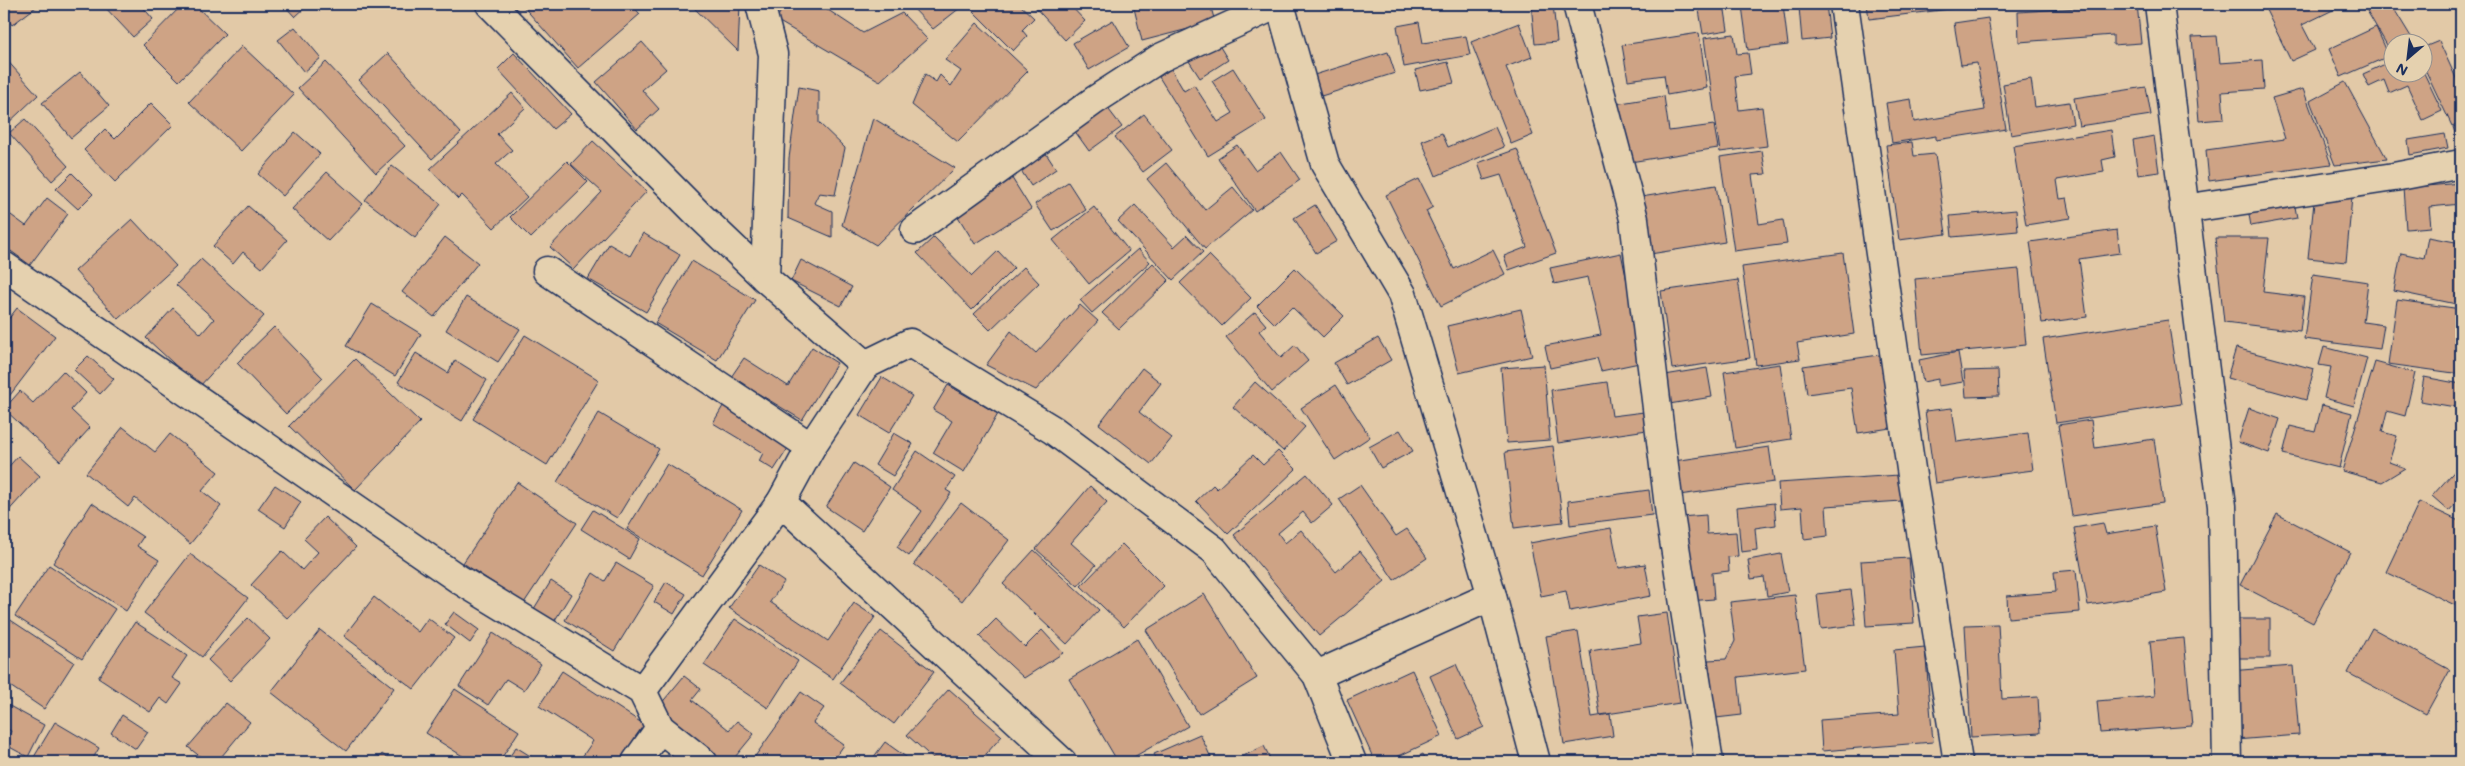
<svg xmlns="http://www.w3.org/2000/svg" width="2465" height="766" font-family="Mali,sans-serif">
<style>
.building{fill:#cea385;stroke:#1b2f5e}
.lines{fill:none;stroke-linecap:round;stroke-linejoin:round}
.minor-casing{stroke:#1b2f5e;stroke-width:31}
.minor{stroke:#e5d1af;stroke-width:28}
</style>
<rect width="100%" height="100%" fill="#e2c9a7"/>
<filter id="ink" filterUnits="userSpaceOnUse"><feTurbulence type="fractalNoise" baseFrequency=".02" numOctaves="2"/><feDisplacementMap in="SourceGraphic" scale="10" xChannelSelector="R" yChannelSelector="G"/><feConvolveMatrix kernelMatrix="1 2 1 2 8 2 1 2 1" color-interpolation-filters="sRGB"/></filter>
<g filter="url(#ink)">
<g class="building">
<path d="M4 4H40L12 25 4 15Z"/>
<path d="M102 4H142L141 5 153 19 133 37Z"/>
<path d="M183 4H194L225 34 179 81 143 45Z"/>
<path d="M283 4H309L295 17Z"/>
<path d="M521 4H631L640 14 578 68Z"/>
<path d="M690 4H740L738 51Z"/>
<path d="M785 4H819L863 33 902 13 927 39 880 81 776 20Z"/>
<path d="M909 4H965L933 29Z"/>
<path d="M978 4H1019L1034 18 1022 30 1027 36 1013 51 972 10Z"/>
<path d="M1032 4H1069L1085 21 1065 40Z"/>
<path d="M1133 4H1210L1215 22 1142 41Z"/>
<path d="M1531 4H1553L1557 42 1535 44Z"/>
<path d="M1698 4H1724L1728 30 1703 34Z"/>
<path d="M1761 4H1783L1788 45 1748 50 1742 6Z"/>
<path d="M1790 4H1826L1830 38 1802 41 1799 7 1790 8Z"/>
<path d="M1867 4H1965L1966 7 1869 19Z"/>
<path d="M2137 4 2141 43 2113 45V35L2019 42 2018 12Z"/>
<path d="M2263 4H2335L2337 8 2302 25 2315 50 2291 61Z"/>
<path d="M2363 4H2391L2413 40 2408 42H2392L2391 52Z"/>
<path d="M1988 18 2006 129 1936 140V136L1892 143 1886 103 1911 99 1914 122 1985 110 1977 63 1961 65 1954 23Z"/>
<path d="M1113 20 1129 47 1089 70 1073 43Z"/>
<path d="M1419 22 1423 43 1466 36 1470 55 1404 67 1397 26Z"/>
<path d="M977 23 1028 71 958 142 912 105 925 74 936 82 940 75 951 86 961 71 945 60Z"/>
<path d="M1519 23 1532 57 1506 67 1533 135 1511 144 1471 42Z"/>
<path d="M295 27 321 58 304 72 278 40Z"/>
<path d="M2376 27 2389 56 2341 77 2329 49Z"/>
<path d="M1699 33 1707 88 1667 95 1664 75 1628 80 1622 45Z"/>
<path d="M1734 34 1737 54 1748 53 1751 74 1735 76 1739 110 1762 107 1767 146 1720 152 1704 38Z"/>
<path d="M2217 36 2220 63 2262 60 2264 89 2222 92 2224 119 2199 121 2192 37Z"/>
<path d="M1214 37 1228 60 1200 78 1185 55Z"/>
<path d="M2439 41 2461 89V122L2452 126 2422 63V48Z"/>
<path d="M642 42 666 69 642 90 659 109 637 129 596 82Z"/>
<path d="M242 46 294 95 241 151 189 102Z"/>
<path d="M1388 52 1395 73 1318 97 1311 76Z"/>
<path d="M388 53 461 133 432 159 359 80Z"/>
<path d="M514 53 571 114 553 129 498 69Z"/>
<path d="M4 57 38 95 4 127Z"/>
<path d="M2392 61V72H2422V69L2442 111 2423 120 2407 85 2389 93 2384 80 2369 87 2363 74Z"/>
<path d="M326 62 405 146 376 173 298 88Z"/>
<path d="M1448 62 1454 83 1420 90 1415 70Z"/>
<path d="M1233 68 1266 120 1208 156 1159 77 1171 69 1184 91 1194 85 1218 122 1233 113 1212 81Z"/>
<path d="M80 72 109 106 71 138 42 103Z"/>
<path d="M2031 79 2035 107 2069 102 2073 124 2011 135 2003 84Z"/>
<path d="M2345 82 2387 159 2335 165 2310 101Z"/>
<path d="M799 87 819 91V123L845 148 835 195 819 193 814 203 832 211V237L788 218 789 158Z"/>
<path d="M2146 87 2151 115 2079 126 2074 98Z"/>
<path d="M2303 89 2331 164 2209 181 2206 150 2285 139 2272 98Z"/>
<path d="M512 93 525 108 497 134 512 150 496 164 527 197 494 228 462 195 458 199 430 169Z"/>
<path d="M1664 96 1669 131 1714 125 1718 148 1624 163 1615 104Z"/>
<path d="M151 103 173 125 115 182 84 150 105 129 115 139Z"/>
<path d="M1106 106 1122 127 1089 151 1074 130Z"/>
<path d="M1144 114 1172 150 1143 172 1115 137Z"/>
<path d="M873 118 955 168 876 245 842 225Z"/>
<path d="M25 119 68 166 52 181 9 133Z"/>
<path d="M2461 124V148H2460L2453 127Z"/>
<path d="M1495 127 1504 147 1436 176 1422 141 1442 133 1448 147Z"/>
<path d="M2111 130 2115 157 2102 160 2104 172 2057 180 2060 199 2067 198 2071 218 2026 225 2013 146Z"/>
<path d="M295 132 320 154 283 196 258 174Z"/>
<path d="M2445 134 2448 148 2410 155 2408 140Z"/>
<path d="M2154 136 2159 172 2138 175 2133 140Z"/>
<path d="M593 141 647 191 574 269 550 247 602 192 571 164Z"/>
<path d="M1912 142 1914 156 1935 154 1946 234 1899 240 1886 145Z"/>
<path d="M1237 145 1255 170 1281 152 1300 180 1255 211 1218 158Z"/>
<path d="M1517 149 1556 253 1509 270 1504 256 1527 247 1501 175 1484 180 1478 163Z"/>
<path d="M1762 151 1766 174 1752 175 1759 224 1783 220 1787 244 1734 251 1720 157Z"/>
<path d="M1045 152 1056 169 1031 186 1020 169Z"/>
<path d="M567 161 588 182 531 238 510 217Z"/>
<path d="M1166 163 1205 210 1233 187 1252 210 1205 249 1147 179Z"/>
<path d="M392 166 441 204 415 238 365 200Z"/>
<path d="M327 172 363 204 328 241 292 209Z"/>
<path d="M72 173 93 194 78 209 56 189Z"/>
<path d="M1010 175 1031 209 975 244 954 210Z"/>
<path d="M1419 179 1433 207 1426 211 1454 269 1493 250 1505 274 1441 306 1386 195Z"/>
<path d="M1068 182 1086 210 1053 231 1035 204Z"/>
<path d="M2461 183V204L2429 207 2431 227 2406 229 2403 188Z"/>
<path d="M1716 185 1725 242 1644 255 1635 198Z"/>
<path d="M2315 193 2352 197 2346 262 2308 258Z"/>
<path d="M47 198 68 214 30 265 4 246V210L26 226Z"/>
<path d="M2294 201 2297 218 2251 226 2248 209Z"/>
<path d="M1135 205 1174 247 1187 235 1203 252 1173 280 1118 221Z"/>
<path d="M1315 205 1337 241 1316 253 1294 218Z"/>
<path d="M248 206 287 240 262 268 243 252 233 264 213 246Z"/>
<path d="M1094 207 1129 251 1089 284 1053 240Z"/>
<path d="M2016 210 2018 231 1952 237 1950 216Z"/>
<path d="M132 219 176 266 118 319 75 271Z"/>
<path d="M2117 230 2120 253 2079 259 2087 317 2042 323 2030 242Z"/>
<path d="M643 233 680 255 646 312 588 279 609 244 630 256Z"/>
<path d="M445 237 478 263 434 317 402 292Z"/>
<path d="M934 237 972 276 998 251 1014 268 972 310 917 253Z"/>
<path d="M2428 237 2461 243V305L2394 291 2401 253 2424 258Z"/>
<path d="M2215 238H2269L2263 292 2304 297 2300 331 2224 322Z"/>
<path d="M1138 249 1150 262 1092 313 1080 300Z"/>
<path d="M1621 253 1644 362 1601 371 1597 358 1550 368 1545 346 1601 335 1588 277 1554 284 1550 268Z"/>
<path d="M1843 253 1854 334 1797 343 1800 359 1756 365 1742 267Z"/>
<path d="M1209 255 1251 298 1222 326 1180 283Z"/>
<path d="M201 259 264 316 199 387 146 338 173 308 201 334 214 319 176 285Z"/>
<path d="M801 260 852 287 841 306 791 281Z"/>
<path d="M692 261 755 300 717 360 655 323Z"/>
<path d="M1153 263 1169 280 1119 329 1102 313Z"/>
<path d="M1024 267 1039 283 990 330 974 314Z"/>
<path d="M1295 268 1344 316 1323 337 1292 307 1275 324 1257 306Z"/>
<path d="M2019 269 2026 345 1922 355 1915 279Z"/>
<path d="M2313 274 2368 282 2363 322 2384 325 2380 349 2304 339Z"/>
<path d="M1738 280 1750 358 1672 369 1661 291Z"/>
<path d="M466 297 520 329 498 362 446 330Z"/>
<path d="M2397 300 2461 309V374L2388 364Z"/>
<path d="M372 304 421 334 395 376 346 346Z"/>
<path d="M1080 305 1098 321 1036 390 986 365 1011 331 1036 353Z"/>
<path d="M17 308 55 336 4 403V325Z"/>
<path d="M1521 309 1532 356 1459 373 1447 326Z"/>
<path d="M1255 312 1266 325 1259 331 1281 358 1295 345 1308 361 1272 392 1226 337Z"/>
<path d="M2168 320 2181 404 2056 423 2043 339Z"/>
<path d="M274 327 323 378 286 414 237 363Z"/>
<path d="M525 335 599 380 547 465 473 419Z"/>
<path d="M1378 338 1391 360 1347 385 1334 363Z"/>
<path d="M812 347 837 363 802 420 731 377 744 358 788 386Z"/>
<path d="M2324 347 2367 358 2354 406 2324 398 2331 367 2319 365Z"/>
<path d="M2236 348 2314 369 2306 400 2227 378Z"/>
<path d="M1958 352 1963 382 1938 386V379L1923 382 1919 360Z"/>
<path d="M416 353 448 373 455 360 487 380 462 421 398 382Z"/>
<path d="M1886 354 1897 427 1858 433 1851 388 1807 394 1803 366Z"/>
<path d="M88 356 114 379 100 394 74 370Z"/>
<path d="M355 359 420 422 355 490 289 426Z"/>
<path d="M2375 362 2415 373 2405 416 2387 411 2382 432 2397 436 2389 462 2405 468 2382 482 2342 471Z"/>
<path d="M1780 364 1791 439 1735 448 1724 372Z"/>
<path d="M1544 365 1550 440 1507 443 1501 368Z"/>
<path d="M1142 368 1161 383 1139 412 1172 438 1151 464 1099 424Z"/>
<path d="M1707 368 1712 397 1663 405 1659 376Z"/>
<path d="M1998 370 1999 396 1966 397 1964 371Z"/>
<path d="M63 371 86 393 71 410 90 428 60 461 4 409 20 391 33 403Z"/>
<path d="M882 377 912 396 889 433 859 415Z"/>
<path d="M2424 377 2461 384V408L2420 401Z"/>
<path d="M1255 382 1305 427 1283 451 1233 407Z"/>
<path d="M1607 382 1612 416 1644 412 1647 430 1558 443 1551 390Z"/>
<path d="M948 385 998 414 964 472 933 453 952 421 933 410Z"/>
<path d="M1336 385 1370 437 1335 460 1301 408Z"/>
<path d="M726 401 792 442 774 470 759 461 763 453 713 423Z"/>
<path d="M2322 405 2352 413 2339 468 2283 454 2290 426 2315 432Z"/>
<path d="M1952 408 1957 442 2028 433 2033 470 1935 483 1925 411Z"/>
<path d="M2249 408 2280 419 2269 453 2238 442Z"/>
<path d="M599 413 659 449 617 518 557 482Z"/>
<path d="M2091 420 2095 448 2154 439 2163 503 2072 516 2058 425Z"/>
<path d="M123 427 155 452 170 434 218 472 202 491 221 506 190 544 135 498 128 507 86 473Z"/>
<path d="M1400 430 1413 451 1381 468 1369 447Z"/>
<path d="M894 433 913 444 893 476 875 465Z"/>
<path d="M1553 446 1563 522 1514 528 1505 452Z"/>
<path d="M1769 447 1774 482 1679 495 1674 461Z"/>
<path d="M917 451 955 477 946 490 951 493 909 556 897 547 922 511 892 490Z"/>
<path d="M1278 451 1296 469 1228 534 1196 501 1213 485 1217 489 1253 455 1263 465Z"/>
<path d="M18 456 40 476 4 516V472Z"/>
<path d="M854 463 890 487 862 531 826 507Z"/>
<path d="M667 464 742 510 702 575 627 529Z"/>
<path d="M2461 464V497L2449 511 2432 496Z"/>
<path d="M1307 474 1333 505 1312 523 1303 512 1278 533 1285 543 1301 530 1336 572 1360 551 1385 581 1319 636 1234 535Z"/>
<path d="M1899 475 1902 501 1826 506 1828 536 1804 539 1802 507 1780 509 1778 483Z"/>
<path d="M517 482 577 523 524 603 463 563Z"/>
<path d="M275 485 301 502 285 527 258 509Z"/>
<path d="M1360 485 1396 536 1407 529 1427 558 1394 580 1339 499Z"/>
<path d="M1090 486 1107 502 1071 543 1096 565 1078 586 1036 549Z"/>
<path d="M1649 490 1652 515 1570 525 1568 501Z"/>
<path d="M2419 502 2461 522V608L2386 572Z"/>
<path d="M92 503 143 537 137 546 159 560 126 611 53 563Z"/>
<path d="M961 503 1009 540 962 601 914 564Z"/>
<path d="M1774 503 1776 525 1755 528 1757 550 1741 552 1737 507Z"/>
<path d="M593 510 640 539 629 559 581 529Z"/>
<path d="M2277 514 2350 552 2313 623 2240 585Z"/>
<path d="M1706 515 1707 534 1736 532 1738 556 1728 557 1729 571 1712 573 1714 599 1688 601 1680 517Z"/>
<path d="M325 517 356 547 288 619 251 585 282 551 302 570 318 552 304 539Z"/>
<path d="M2103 523 2106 534 2155 526 2166 592 2088 605 2074 528Z"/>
<path d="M1611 528 1619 568 1645 564 1651 596 1570 611 1566 591 1541 596 1530 543Z"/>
<path d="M1122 544 1164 586 1124 627 1081 586Z"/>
<path d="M1034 550 1099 610 1067 644 1003 584Z"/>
<path d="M190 554 248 598 202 657 144 613Z"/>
<path d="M1781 554 1788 592 1767 596 1764 577 1751 579 1748 560Z"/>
<path d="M1909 558 1914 623 1866 626 1861 561Z"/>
<path d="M616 563 654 586 614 651 565 620 593 573 605 581Z"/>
<path d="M49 565 115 609 82 659 15 616Z"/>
<path d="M759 565 784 582 770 602 828 641 854 603 875 617 833 679 729 608Z"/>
<path d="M2076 570 2080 612 2008 618 2007 596 2056 592 2054 572Z"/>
<path d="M551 581 571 594 552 625 532 612Z"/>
<path d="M666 582 686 594 674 614 654 602Z"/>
<path d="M1851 590 1856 625 1821 629 1817 594Z"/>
<path d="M1204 594 1257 678 1199 714 1146 630Z"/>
<path d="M1795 595 1805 669 1738 677 1742 715 1716 718 1708 660 1726 659 1735 641 1730 602Z"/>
<path d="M374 597 418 632 428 618 454 638 414 689 344 636Z"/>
<path d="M454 612 479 630 470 643 445 624Z"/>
<path d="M1667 613 1680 703 1600 715 1590 651 1641 643 1637 617Z"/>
<path d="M248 618 270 639 230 681 208 660Z"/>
<path d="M9 619 74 662 44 709 4 682V627Z"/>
<path d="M735 619 798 661 768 708 704 665Z"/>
<path d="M996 619 1025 647 1042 630 1063 653 1024 678 979 636Z"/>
<rect x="2232" y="619" width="38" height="39"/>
<path d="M135 622 187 656 172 678 182 684 168 704 160 698 150 712 98 678Z"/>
<path d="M1998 624 2002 699 2038 697 2040 733 1971 737 1965 625Z"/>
<path d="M2372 628 2450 670 2426 714 2348 673Z"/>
<path d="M320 630 394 688 346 751 271 692Z"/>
<path d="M881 631 934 672 894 724 840 683Z"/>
<path d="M1578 631 1592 717 1610 714 1613 736 1564 744 1546 636Z"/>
<path d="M493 633 541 664 524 690 506 679 488 705 459 686Z"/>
<path d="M2184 638 2192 726 2100 733 2097 701 2155 696 2150 641Z"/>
<path d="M1137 639 1188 726 1125 762H1118L1069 679Z"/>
<path d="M1925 647 1933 742 1822 751 1820 720 1899 714 1894 650Z"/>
<path d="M1456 664 1484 727 1458 739 1430 676Z"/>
<path d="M2293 666 2299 735 2235 740 2229 671Z"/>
<path d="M1412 670 1442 736 1386 762H1375L1347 700Z"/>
<path d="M562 671 645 725 621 762H591L582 757 593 741 539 706Z"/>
<path d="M684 676 701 689 692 700 729 730 737 721 754 734 731 762H718L655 711Z"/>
<path d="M455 689 519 731 499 762H472L426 733Z"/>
<path d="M949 689 1002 736 979 762H937L907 735Z"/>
<path d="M801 692 824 708 813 723 844 745 832 762H751Z"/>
<path d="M4 703 44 725 28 757 4 744 11 731 4 727Z"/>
<path d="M226 703 250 722 217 762H207L188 747Z"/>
<path d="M122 715 148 732 136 749 111 733Z"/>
<path d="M55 722 99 748 91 762H31Z"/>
<path d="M1200 734 1213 762H1158L1154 754Z"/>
<path d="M885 742 913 762H870Z"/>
<path d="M1264 746 1272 762H1231Z"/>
<path d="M516 747 540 762H506Z"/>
<path d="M382 754 393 762H376Z"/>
<path d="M1423 754 1427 762H1407Z"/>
</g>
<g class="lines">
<defs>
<g id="minor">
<path d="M490 4 697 213 765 278 865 365 910 343 1053 430 1214 550 1317 675 1352 762"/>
<path d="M760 4 773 54 765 278"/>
<path d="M1280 4 1325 164 1402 294 1492 596 1536 762"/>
<path d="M1577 4 1634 219 1670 515 1709 762"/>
<path d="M1844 4 1912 476 1958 762"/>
<path d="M2159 4 2222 506 2227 762"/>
<path d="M2184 209 2394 177 2461 164"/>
<path d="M915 230 1095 100 1160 58 1278 4"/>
<path d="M4 266 460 580 642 691 660 728 703 762"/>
<path d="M547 271 811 447"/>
<path d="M781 502 1062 762"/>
<path d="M1317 675 1492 596"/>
<path d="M642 691 781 502 811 447 865 365"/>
<path d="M636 762 660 728"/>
</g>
</defs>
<use href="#minor" class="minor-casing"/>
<use href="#minor" class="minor"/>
</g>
</g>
<rect width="2465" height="766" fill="none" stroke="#e5d1af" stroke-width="20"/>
<rect x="10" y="10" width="2445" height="746" fill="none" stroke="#1b2f5e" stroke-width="2" filter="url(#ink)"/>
<g transform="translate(2408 58) rotate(208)"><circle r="24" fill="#e5d1af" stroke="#94908f"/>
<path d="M0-4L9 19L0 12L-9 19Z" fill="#1b2f5e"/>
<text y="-8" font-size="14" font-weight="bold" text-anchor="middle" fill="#1b2f5e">N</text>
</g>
</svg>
